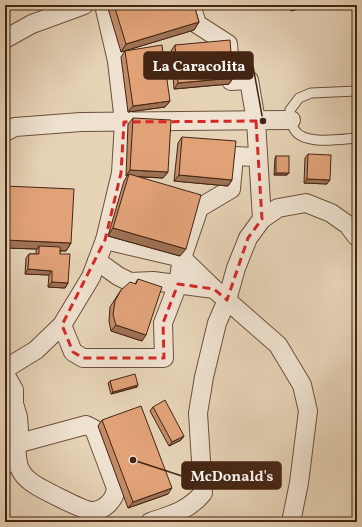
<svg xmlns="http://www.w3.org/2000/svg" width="362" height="527" font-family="Vollkorn,serif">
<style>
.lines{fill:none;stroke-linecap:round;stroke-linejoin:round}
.lane-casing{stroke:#6c503c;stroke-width:11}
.street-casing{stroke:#6c503c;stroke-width:20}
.lane{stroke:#efe2d0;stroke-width:9}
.street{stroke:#efe2d0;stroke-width:18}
.wall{fill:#c28b67;stroke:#442513}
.shaded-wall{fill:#9e7154;stroke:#442513}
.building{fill:#e1a278;stroke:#442513}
.marked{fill:none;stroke:#d62828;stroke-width:3;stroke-dasharray:8 5;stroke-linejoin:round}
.leader{fill:none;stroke:#442513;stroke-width:1.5}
.callout-dot{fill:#442513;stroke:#efe2d0;stroke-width:1.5}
.callout{fill:#442513;stroke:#442513;stroke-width:1.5}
.callout-label{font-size:15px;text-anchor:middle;font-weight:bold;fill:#fff}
</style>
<rect width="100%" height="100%" fill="#e6d3b6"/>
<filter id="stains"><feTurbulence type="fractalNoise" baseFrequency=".005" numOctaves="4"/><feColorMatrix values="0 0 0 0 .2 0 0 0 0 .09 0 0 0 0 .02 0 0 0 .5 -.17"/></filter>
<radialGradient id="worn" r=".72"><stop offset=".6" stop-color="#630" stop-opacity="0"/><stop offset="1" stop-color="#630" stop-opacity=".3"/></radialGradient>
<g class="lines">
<defs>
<path id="lane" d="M357 91 311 93 299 98 290 110C290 117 291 123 294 129 303 146 341 139 357 138"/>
<g id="street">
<path d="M191 5 197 24 228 44 231 81 249 80 256 121 262 219"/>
<path d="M5 39 32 24 84 5"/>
<path d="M5 132 15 127 81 122 291 120"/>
<path d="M105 240 182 258 214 289"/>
<path d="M97 261 118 276 130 282 153 281 214 289 278 345 302 385 308 411 299 483 291 522"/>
<path d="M62 325 73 352 83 358H164L163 323 178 284 182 258 199 208 231 189 234 156 258 157"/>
<path d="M5 369 36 350 62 325 91 277 105 240 121 173 124 122 117 61 104 5"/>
<path d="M5 374 14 390V404L18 417 19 430 16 444 12 454 5 465"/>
<path d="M86 425 94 429 116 488C115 500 104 511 92 511 84 511 39 488 31 482 27 479 23 475 21 471 16 463 17 452 16 444Z"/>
<path d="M150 522C171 515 188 511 203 493L198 413 204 377 217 323 227 300 236 268 248 238 262 219 278 208 306 203 331 213 348 225 357 237"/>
</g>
</defs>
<use href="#lane" class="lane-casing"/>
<use href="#street" class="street-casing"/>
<use href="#lane" class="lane"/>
<use href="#street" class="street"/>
</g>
<g class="wall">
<path d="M107 5H194L199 22 194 30 121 52Z"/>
<path d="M289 5H311L291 11Z"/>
<path d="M175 45 233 78 229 84 174 89 171 51Z"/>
<path d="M125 51 170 101 165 107 128 112 121 57Z"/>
<path d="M133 118 168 172 163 178 139 177 180 256 108 236 124 181 127 176H126L128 124Z"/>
<path d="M182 137 232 180 228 186 174 181 178 143Z"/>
<path d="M308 154 327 184 304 183 305 158Z"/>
<path d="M276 156 287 175H274L275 158Z"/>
<path d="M71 243 66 251H60V254L68 283 65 288 48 287 49 275 25 274 26 258 29 254H36V251L37 249 5 248Z"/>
<path d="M138 279 142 341 111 331 109 321 110 307 117 296 121 290 135 284Z"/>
<path d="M110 381 137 387 111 394 108 383Z"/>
<path d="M153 407 184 436 181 440 169 446 150 411Z"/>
<path d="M102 420 168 494 128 508 98 426Z"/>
</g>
<g class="shaded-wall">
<path d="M295 5H311L291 11Z"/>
<path d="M199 22 194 30 121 52 126 44Z"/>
<path d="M233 78 229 84 174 89 178 83Z"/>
<path d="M170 101 165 107 128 112 133 106Z"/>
<path d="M130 170 168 172 163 178 128 176 129 174 127 176H126Z"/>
<path d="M276 173H289L287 175H274Z"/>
<path d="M179 175 232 180 228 186 174 181Z"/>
<path d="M307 179 330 180 327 184 304 183Z"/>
<path d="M113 228 186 249 180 256 108 236Z"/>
<path d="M5 240 71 243 66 251 39 249V246L37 249 5 248Z"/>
<path d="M28 269 52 271 49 275 25 274Z"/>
<path d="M52 282 68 283 65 288 48 287Z"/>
<path d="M116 325 146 335 142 341 111 331Z"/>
<path d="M138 385 137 387 111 394 113 392Z"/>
<path d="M184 436 181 440 169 446 172 442Z"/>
<path d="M172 488 168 494 128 508 133 502Z"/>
</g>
<g class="building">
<path d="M114 5H194L199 22 126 44Z"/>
<path d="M230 40 233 78 178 83 175 45Z"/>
<path d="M162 45 170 101 133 106 125 51Z"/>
<path d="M133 118 171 120 168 172 130 170Z"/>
<path d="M182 137 236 141 232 180 179 175Z"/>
<path d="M308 154 331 155 330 180 307 179Z"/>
<rect x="276" y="156" width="13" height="17"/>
<path d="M129 174 201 195 186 249 113 228Z"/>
<path d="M5 186 74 189 71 243 5 240Z"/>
<path d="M39 246 60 247V254H70L68 283 52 282V271L28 269 29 254H39Z"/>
<path d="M138 279 162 287 146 335 116 325 113 315 115 301 121 290 130 282 136 284Z"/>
<path d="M135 374 138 385 113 392 110 381Z"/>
<path d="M165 400 184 436 172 442 153 407Z"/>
<path d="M141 406 172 488 133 502 102 420Z"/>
</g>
<path class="marked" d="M256 121 262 219 248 238 227 300 214 289 178 284 163 323 164 358H83L73 352 62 325 105 240 121 173 124 122Z"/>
<path class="leader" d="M263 121L253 66M133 460L182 476"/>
<g class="callout-dot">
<circle cx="263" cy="121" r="4"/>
<circle cx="133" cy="460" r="4"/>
</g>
<g class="callout">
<rect x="144" y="52" width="109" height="27" rx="4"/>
<rect x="182" y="462" width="99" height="27" rx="4"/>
</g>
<g class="callout-label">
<text x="199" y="71">La Caracolita</text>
<text x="232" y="481">McDonald's</text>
</g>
<rect width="362" height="527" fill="none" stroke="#e6d3b6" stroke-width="20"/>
<rect x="6" y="6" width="350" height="515" fill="none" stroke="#442513" stroke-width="2"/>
<rect x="10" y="10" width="342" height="507" fill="none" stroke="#442513"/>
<rect width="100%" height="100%" filter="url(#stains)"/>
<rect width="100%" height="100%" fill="url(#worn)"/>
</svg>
